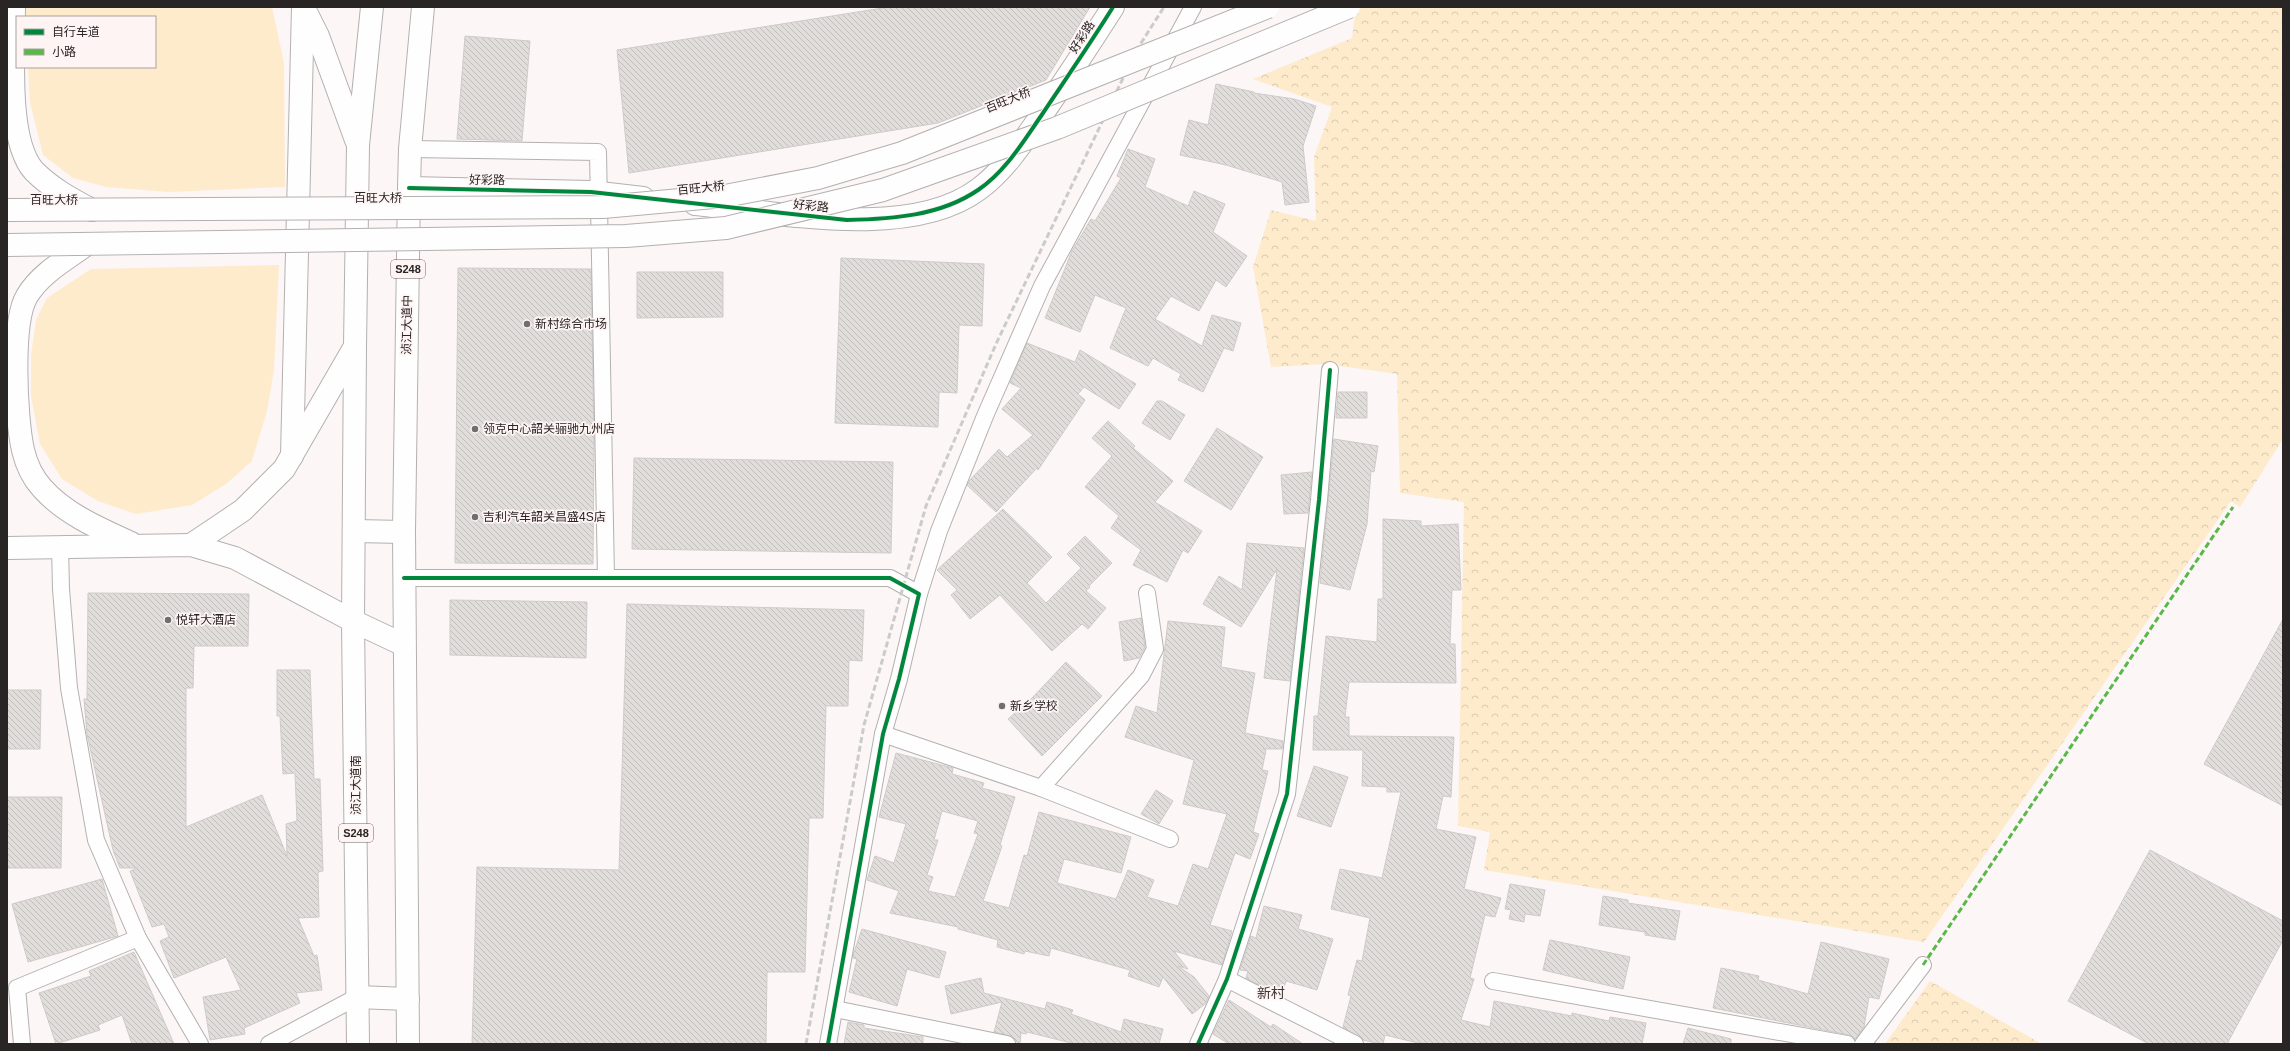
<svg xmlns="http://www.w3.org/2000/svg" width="2290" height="1051" font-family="Arial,'Noto Sans SC',sans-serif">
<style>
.green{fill:#fdebcc}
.forest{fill:url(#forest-crowns)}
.building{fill:url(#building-back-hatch);stroke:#cfcbca;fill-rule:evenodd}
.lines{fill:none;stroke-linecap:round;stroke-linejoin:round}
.street-casing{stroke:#b4b0b0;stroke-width:18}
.secondary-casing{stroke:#b4b0b0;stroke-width:24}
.primary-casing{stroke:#b4b0b0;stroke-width:24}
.street{stroke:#fffefe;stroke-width:16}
.secondary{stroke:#fffefe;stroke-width:22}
.primary{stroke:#fffefe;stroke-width:22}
.rail{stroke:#cccbcb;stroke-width:3;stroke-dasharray:6 3;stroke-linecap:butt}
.primary-bridge-casing{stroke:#b4b0b0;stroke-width:24;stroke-linecap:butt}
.primary-bridge{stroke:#fffefe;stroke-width:22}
.quiet{stroke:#58b947;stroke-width:3;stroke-dasharray:6 3;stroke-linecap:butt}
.cycleway-casing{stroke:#fef4f4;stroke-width:6}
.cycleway{stroke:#00873e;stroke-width:4}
.poi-dot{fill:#736e6e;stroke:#fef4f4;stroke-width:1.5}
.labels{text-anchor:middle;stroke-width:3.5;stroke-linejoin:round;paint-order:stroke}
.shield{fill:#fef4f4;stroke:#696363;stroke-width:1}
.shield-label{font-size:11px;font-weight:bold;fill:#292525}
.street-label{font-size:12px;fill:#292525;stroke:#fef4f4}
.poi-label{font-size:12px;fill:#292525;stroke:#fef4f4;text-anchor:start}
.quarter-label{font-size:14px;fill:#3f3737;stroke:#fef4f4}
</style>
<defs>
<pattern id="forest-crowns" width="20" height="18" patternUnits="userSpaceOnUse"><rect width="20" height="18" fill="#fdebcc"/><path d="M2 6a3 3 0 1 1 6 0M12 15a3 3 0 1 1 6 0" fill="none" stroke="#d9c9af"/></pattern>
<pattern id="building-back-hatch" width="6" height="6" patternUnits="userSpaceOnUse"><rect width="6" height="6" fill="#e1dddb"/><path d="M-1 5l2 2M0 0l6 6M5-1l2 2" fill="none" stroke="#c1bebc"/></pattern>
</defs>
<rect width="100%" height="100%" fill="#fcf6f6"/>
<g class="green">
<path d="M26 7H272L284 63 285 187 168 192 106 187 73 178 43 155 30 102 28 67H155V17H26Z"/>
<path d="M279 265 274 370 267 411 252 461 226 484 192 505 136 514 98 501 62 479 40 444 31 396V355L36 320 47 298 91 269Z"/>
</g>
<g class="forest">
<path d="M1356 7H2283V439L2240 507 2231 501 1924 942 1484 870 1490 832 1458 826 1464 502 1400 493 1397 374 1326 364 1271 367 1253 267 1271 210 1316 221 1314 157 1332 107 1253 79 1352 38Z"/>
<path d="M1930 981 2042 1044H1885Z"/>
</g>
<g class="building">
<path d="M889 7H1090L1046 80 938 123 629 173 617 50Z"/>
<path d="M465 36 530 41 522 141 457 139Z"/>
<path d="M1216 84 1254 92V93L1294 99 1316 106 1303 146 1309 202 1285 205 1282 182 1226 165 1180 155 1189 120 1208 125Z"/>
<path d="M1128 149 1155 159 1145 187 1188 206 1194 191 1225 204 1213 232 1247 256 1226 287 1216 280 1199 311 1171 296 1155 319 1202 346 1212 315 1241 323 1233 351 1224 348 1203 392 1178 380 1181 374 1153 358 1148 366 1110 348 1126 308 1095 295 1080 332 1045 318 1072 251 1091 219 1095 221 1121 178 1117 176Z"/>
<path d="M841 258 984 264 982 326 959 325 957 393 939 392 938 427 835 423Z"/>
<path d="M458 268 591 269 594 441 593 564 455 563Z"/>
<path d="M637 272H723V317L637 318Z"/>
<path d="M1027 343 1075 362 1080 350 1136 384 1119 409 1084 387 1078 394 1085 400 1038 470 1037 468 996 512 967 485 970 480 999 449 1007 457 1033 435 1002 409 1021 388 1010 383Z"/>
<path d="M1338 392H1367V418H1336Z"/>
<path d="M1157 401H1162L1185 415 1170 440 1142 423Z"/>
<path d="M1108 421 1135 446 1133 448 1173 481 1155 502 1202 531 1188 553 1183 550 1167 582 1133 565 1141 550 1111 528 1119 516 1085 487 1112 456 1092 438Z"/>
<path d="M1217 428 1263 457 1231 510 1184 481Z"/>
<path d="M1334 439 1378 446 1374 472 1371 471 1367 524 1350 590 1320 583Z"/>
<path d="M634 458 893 462 891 553 632 549Z"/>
<path d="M1312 472 1308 513 1284 514 1281 475Z"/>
<path d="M1003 509 1052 557 1027 583 1046 603 1081 568 1067 554 1085 536 1112 563 1089 586 1090 587 1086 591 1106 608 1088 629 1082 624 1052 651 1000 595 970 619 951 595 957 590 937 570Z"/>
<path d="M1383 519 1421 521V526L1458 524 1461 590H1452L1450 644H1455L1456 683 1349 682 1345 717H1349V736L1454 737 1451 797 1443 796 1436 829 1476 837 1464 889 1501 898 1495 917 1485 915 1470 978 1474 979 1461 1020 1490 1027 1494 1001 1572 1016V1013L1609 1021 1610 1017 1646 1023 1642 1044H1422L1385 1035 1383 1044H1380L1363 1040 1343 1027 1351 996 1348 995 1357 960 1362 961 1370 918 1331 909 1340 869 1382 878 1401 792H1387V787L1362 786 1363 750H1313L1314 716H1318L1326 636 1377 642 1378 599H1383Z"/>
<path d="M1247 543 1304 548 1290 681 1264 678 1277 569 1241 627 1203 604 1219 576 1242 590Z"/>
<path d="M88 593 249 594 248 646H194L193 688H186V827L262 795 287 856 286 824 297 821 295 773 283 774 280 716H277V670H310L314 779H320L323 871 318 872 319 917 298 918 314 956 317 955 322 990 296 993 300 1003 244 1028 245 1034 210 1040 203 997 241 990 226 957 174 978 160 941 169 937 164 924 152 927 130 871 138 868H120L113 850 87 734 84 699H87Z"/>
<path d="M450 600 587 602 586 658 450 655Z"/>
<path d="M627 604 864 610 862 661 849 660 848 706H826L823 818H809L805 972H767L766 1044H472L477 867 619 870Z"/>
<path d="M1141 618 1145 647 1139 658 1124 661 1119 622Z"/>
<path d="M2283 619V806L2204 764Z"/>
<path d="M1168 621 1225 627 1221 667 1255 673 1245 733 1283 741 1282 749H1263L1266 750 1262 770 1268 771 1253 832 1259 834 1250 859 1235 853 1210 925 1232 931 1222 965 1174 951 1188 969 1178 966 1194 977 1209 996 1205 1004 1192 1014 1163 977 1159 987 1128 976 1130 970 1051 948 1049 956 1025 951 1024 954 997 947 998 940 958 929V927L890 913 899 891 867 880 875 856 894 863 906 824 879 817 896 753 953 768 952 774 984 783 982 788 1015 797 1000 845 1002 846 983 901 1009 908 1024 855 1027 856 1039 812 1131 837 1121 873 1064 859 1057 883 1116 899 1128 870 1154 880 1147 897 1178 906 1193 864 1208 869 1227 814 1183 804 1194 760 1125 737 1136 706 1157 713ZM942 811 978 821 974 833 978 834 955 897 928 891 933 877 927 875 938 840H934Z"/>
<path d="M1066 662 1102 696 1042 756 1008 719 1032 698Z"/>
<path d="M7 690H41L40 749H7Z"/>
<path d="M1314 766 1348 777 1331 827 1297 816Z"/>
<path d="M1156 790 1173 801 1159 824 1141 814Z"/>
<path d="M7 797H62L61 868H7Z"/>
<path d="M2150 850 2283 921V940L2227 1044H2149L2068 1001Z"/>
<path d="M102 879 118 936 28 962 12 904Z"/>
<path d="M1510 884 1545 890 1540 916 1525 914 1524 922 1509 919 1511 910 1505 909Z"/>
<path d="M1603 896 1628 900V903L1680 911 1675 940 1645 935V932L1599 925Z"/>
<path d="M1264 906 1302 915 1298 929 1333 939 1317 990 1286 981 1282 994 1273 992 1246 978 1248 971 1240 970 1251 936 1256 938Z"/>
<path d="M862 929 946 952 939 978 907 969 897 1006 849 992 857 959 853 958V955Z"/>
<path d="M1550 940 1630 957 1623 989 1543 970Z"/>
<path d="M1821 942 1889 959 1879 999 1869 997 1864 1027 1855 1039 1849 1035 1713 1008 1721 968 1759 976 1758 980 1808 994Z"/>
<path d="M134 952 174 1044H132L122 1015 98 1025 100 1030 56 1044 39 993 91 976 89 971Z"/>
<path d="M981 978 984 993 1045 1009 1047 1002 1073 1010 1071 1014 1121 1032 1124 1019 1163 1029 1159 1044H1075L1027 1032 1026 1034 1021 1033 1020 1044H1016L1013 1037 994 1032 1002 1002 951 1014 945 986Z"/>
<path d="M1229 1000 1271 1027 1273 1024 1303 1044H1229L1213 1034Z"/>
<path d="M848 1022 864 1025V1028L923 1037V1044H844Z"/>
<path d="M1688 1028 1731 1039V1044H1683Z"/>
</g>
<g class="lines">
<defs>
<g id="street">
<path d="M410 149 598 152 606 578"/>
<path d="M60 547 61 589 69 688 96 840 138 938 200 1044"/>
<path d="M404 578H890L919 594 899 679 883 734 828 1044"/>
<path d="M919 594 939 531 985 416 1042 286 1193 7"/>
<path d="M883 734 1041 788 1141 676 1155 649 1147 593"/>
<path d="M1041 788 1170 839"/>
<path d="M1227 979 1355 1044"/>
<path d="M1493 981 1847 1044"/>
<path d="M835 1009 1007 1044"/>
<path d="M22 1044 17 988 138 938"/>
<path d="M269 1044 357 997"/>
<path d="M1198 1044 1227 979 1287 794 1319 500 1330 370"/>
<path d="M1863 1044 1923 965"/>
</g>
<g id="secondary">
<path d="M409 188 591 192 643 198"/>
<path d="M695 204C776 212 910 241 979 189 1006 169 1024 140 1043 113 1067 78 1090 43 1113 7"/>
</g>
<g id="primary">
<path d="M14 7C14 49 6 140 34 171 51 188 71 199 92 210"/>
<path d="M304 8 318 36 356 140"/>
<path d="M86 245C65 260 40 274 27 296 11 322 16 419 23 450 26 463 33 478 42 488 65 514 100 529 131 543"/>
<path d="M292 456 303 7"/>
<path d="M354 531 404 532"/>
<path d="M191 545 243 510 284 469 354 348"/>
<path d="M7 548 191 545 235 558 353 621 404 645"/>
<path d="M357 997 408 999"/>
<path d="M358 1044 353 621 355 346 358 145 372 7"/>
<path d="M408 1044 404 532 409 188 410 149 423 7"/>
</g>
</defs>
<use href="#street" class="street-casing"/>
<use href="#secondary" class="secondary-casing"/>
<use href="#primary" class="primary-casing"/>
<use href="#street" class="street"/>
<use href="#secondary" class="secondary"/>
<use href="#primary" class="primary"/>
<path class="rail" d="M806 1044 864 725 926 506 996 344 1136 51 1164 7"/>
<defs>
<g id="primary-bridge">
<path d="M7 210 603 207 725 196 818 178 902 153 1268 7"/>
<path d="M7 245 626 236 726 228 883 190 1057 128 1349 7"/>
</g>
</defs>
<use href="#primary-bridge" class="primary-bridge-casing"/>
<use href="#primary-bridge" class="primary-bridge"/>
<path class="quiet" d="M1923 965 2233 507"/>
<defs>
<g id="cycleway">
<path d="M409 188 591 192 847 220C892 219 940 216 978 190 1005 172 1023 142 1041 116 1065 80 1090 44 1113 7"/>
<path d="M404 578H890L919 594 899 679 883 734 828 1044"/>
<path d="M1198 1044 1227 979 1287 794 1319 500 1330 370"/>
</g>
</defs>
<use href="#cycleway" class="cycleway-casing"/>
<use href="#cycleway" class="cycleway"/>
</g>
<g class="poi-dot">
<circle cx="527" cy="324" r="4"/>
<circle cx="475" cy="429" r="4"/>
<circle cx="475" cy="517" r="4"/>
<circle cx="168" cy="620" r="4"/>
<circle cx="1002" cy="706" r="4"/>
</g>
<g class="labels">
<g class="shield">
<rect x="391" y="260" width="34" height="18" rx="3"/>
<rect x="339" y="824" width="34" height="18" rx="3"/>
</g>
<g class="shield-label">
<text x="408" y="273">S248</text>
<text x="356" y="837">S248</text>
</g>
<g class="street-label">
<text transform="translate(1082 37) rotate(-57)" y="4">好彩路</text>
<text transform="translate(1008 100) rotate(-22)" y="4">百旺大桥</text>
<text transform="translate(487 180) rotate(1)" y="4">好彩路</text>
<text transform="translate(701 188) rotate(-6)" y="4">百旺大桥</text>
<text x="378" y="202">百旺大桥</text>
<text x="54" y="204">百旺大桥</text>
<text transform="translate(811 206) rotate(6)" y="4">好彩路</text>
<text transform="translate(407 325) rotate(-89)" y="4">浈江大道中</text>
<text transform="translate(356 785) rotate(-90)" y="4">浈江大道南</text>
</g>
<g class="poi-label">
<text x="535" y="328">新村综合市场</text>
<text x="483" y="433">领克中心韶关骊驰九州店</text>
<text x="483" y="521">吉利汽车韶关昌盛4S店</text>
<text x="176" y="624">悦轩大酒店</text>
<text x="1010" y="710">新乡学校</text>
</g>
<g class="quarter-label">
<text x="1271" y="998">新村</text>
</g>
</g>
<rect width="2290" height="1051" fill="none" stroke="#292525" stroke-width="16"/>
<rect x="16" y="16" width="140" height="52" fill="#fef4f4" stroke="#a9a1a1"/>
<rect x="24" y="29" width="20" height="6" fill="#00873e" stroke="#a9a1a1"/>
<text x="52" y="36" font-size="12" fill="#292525">自行车道</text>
<rect x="24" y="49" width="20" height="6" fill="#58b947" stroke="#a9a1a1"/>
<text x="52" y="56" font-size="12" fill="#292525">小路</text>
</svg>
